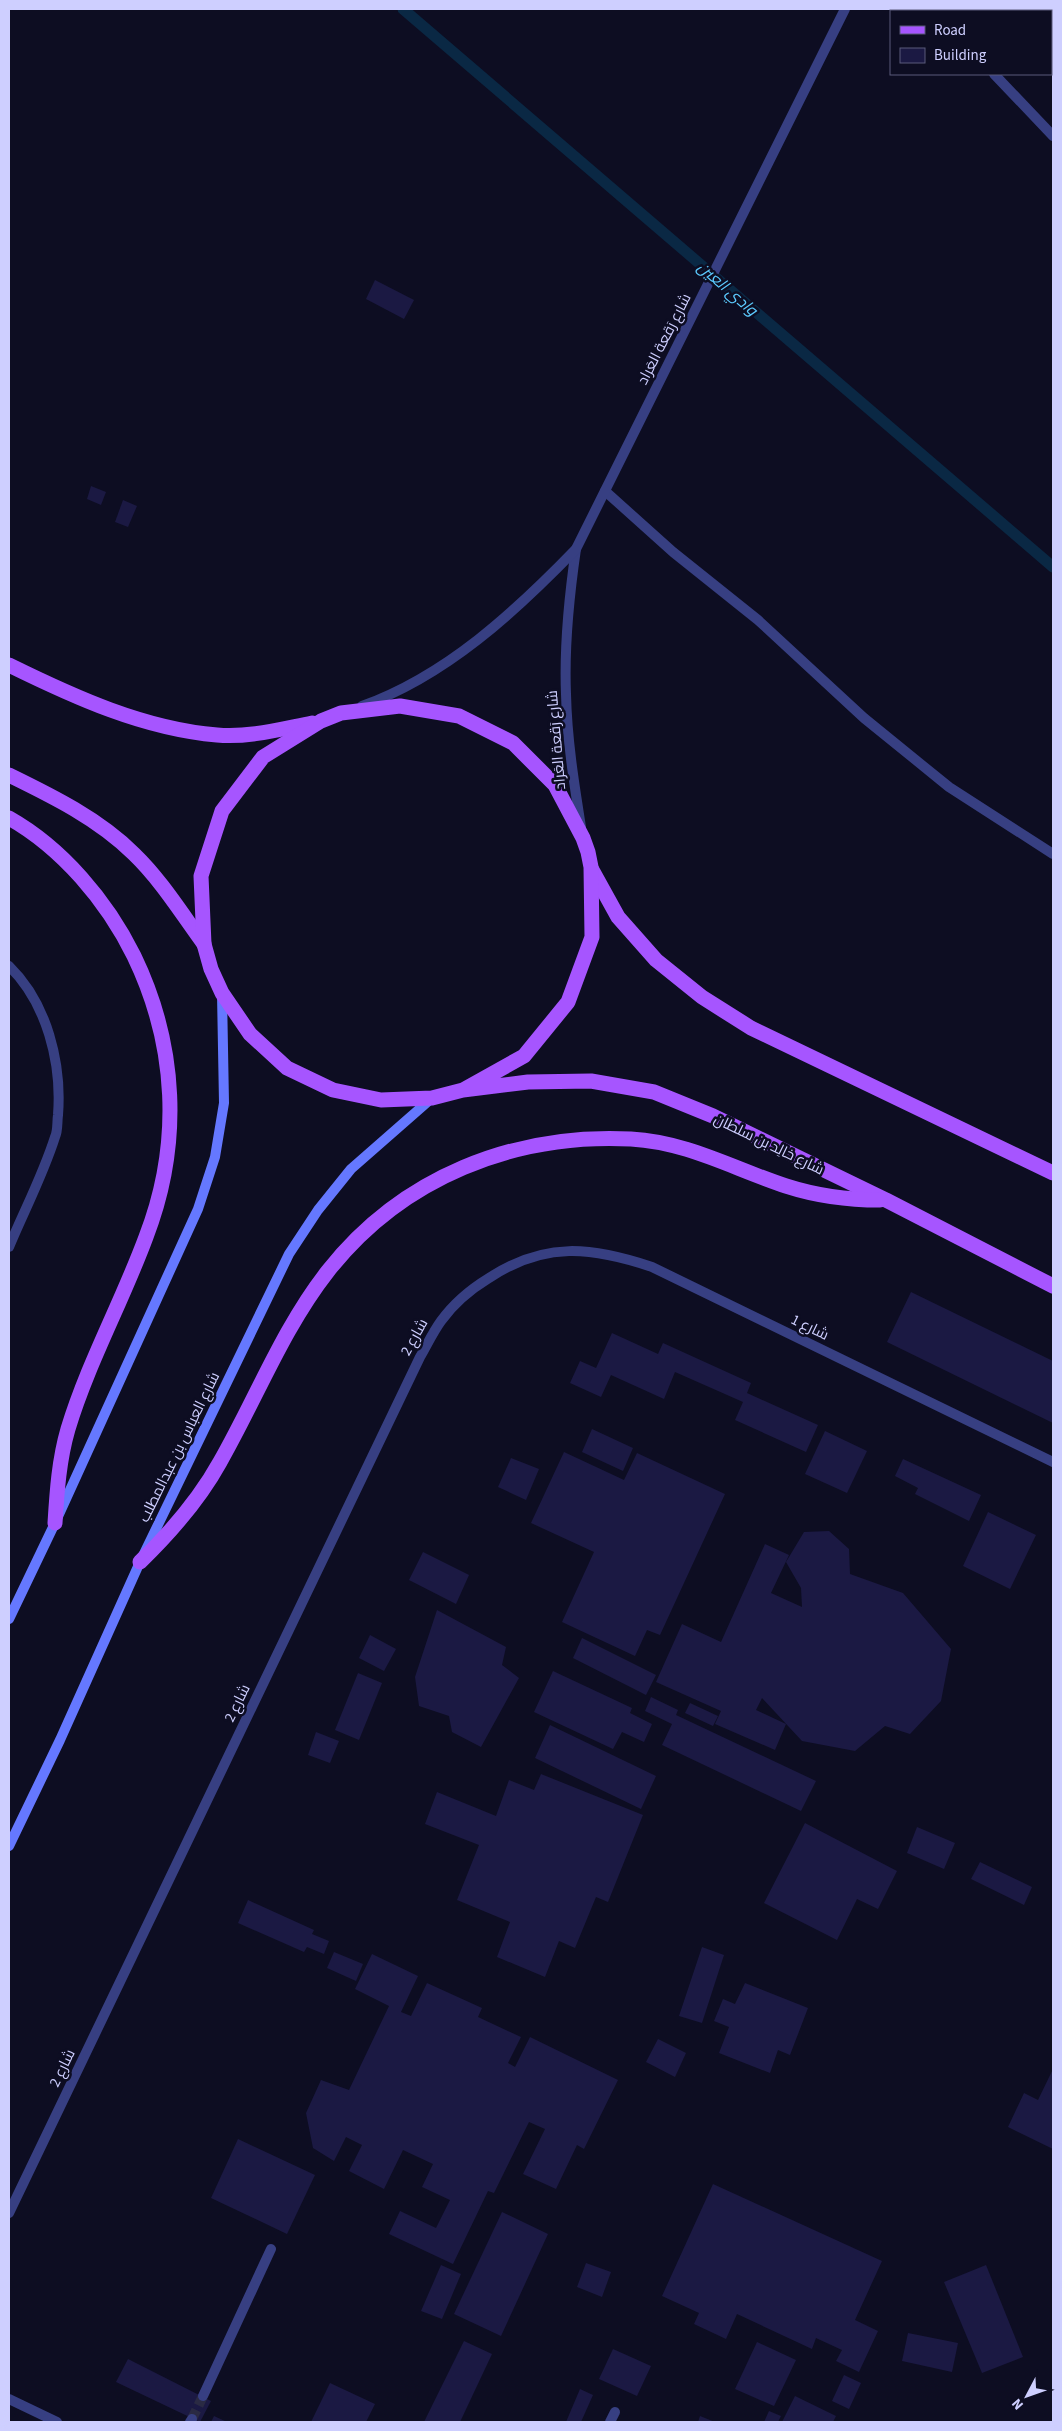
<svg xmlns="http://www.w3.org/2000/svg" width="1062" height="2431" font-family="'Source Sans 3',Cairo,sans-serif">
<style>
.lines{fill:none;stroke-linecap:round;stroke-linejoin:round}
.stream{stroke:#0a2844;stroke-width:11}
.building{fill:#1b1943}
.street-tunnel{stroke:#2a2a43;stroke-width:10;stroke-dasharray:10 5;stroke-linecap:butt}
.street{stroke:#373f82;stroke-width:10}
.secondary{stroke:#6578ff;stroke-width:10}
.primary{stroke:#a655ff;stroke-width:15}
.labels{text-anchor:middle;stroke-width:5;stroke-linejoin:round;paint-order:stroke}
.street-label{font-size:15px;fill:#cecfff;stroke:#0d0d22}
.water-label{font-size:16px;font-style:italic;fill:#5ccbff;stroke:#0d0d22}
</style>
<rect width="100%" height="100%" fill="#0d0d22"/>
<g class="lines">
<path class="stream" d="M403 9 1053 567"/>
</g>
<g class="building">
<path d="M375 280 414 300 404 319 366 299Z"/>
<path d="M91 486 106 492 101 505 87 499Z"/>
<path d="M123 500 137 506 128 527 115 522Z"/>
<path d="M911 1292 1053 1361V1423L887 1342Z"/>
<path d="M612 1333 658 1354 663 1343 751 1383 747 1393 818 1425 806 1452 735 1420 743 1402 675 1372 664 1399 611 1375 601 1397 570 1383 580 1361 596 1368Z"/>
<path d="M592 1429 633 1448 623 1471 582 1452Z"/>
<path d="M825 1431 867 1451 847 1493 805 1474Z"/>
<path d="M564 1452 624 1480 637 1453 725 1494 660 1635 647 1630 635 1656 562 1622 594 1552 531 1523Z"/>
<path d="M511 1458 539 1469 526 1500 498 1487Z"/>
<path d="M903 1459 981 1495 969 1521 915 1494 918 1488 895 1476Z"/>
<path d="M988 1512 1036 1535 1010 1589 963 1566Z"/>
<path d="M829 1531 849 1549 850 1574 903 1593 951 1649 941 1701 910 1734 885 1726 855 1751 802 1741 762 1698 756 1710 786 1724 775 1750 715 1724 721 1711 656 1682 682 1624 721 1642 765 1544 789 1555 771 1593 802 1607 801 1588 786 1562 804 1532Z"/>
<path d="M423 1552 469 1575 456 1604 409 1580Z"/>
<path d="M437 1610 506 1647 502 1665 519 1678 481 1747 452 1732 449 1716 419 1706 415 1677Z"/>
<path d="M370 1635 396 1649 384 1671 359 1658Z"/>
<path d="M582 1638 656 1675 646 1695 573 1658Z"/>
<path d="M553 1671 632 1708 630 1713 652 1724 644 1742 622 1732 613 1749 534 1712Z"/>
<path d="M358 1673 382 1683 359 1740 335 1730Z"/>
<path d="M651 1697 678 1710 676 1715 816 1781 801 1811 662 1745 672 1724 645 1711Z"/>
<path d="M690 1703 718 1716 713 1726 685 1713Z"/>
<path d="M550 1725 656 1776 641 1809 535 1758Z"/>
<path d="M316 1732 339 1741 330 1763 308 1755Z"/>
<path d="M541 1774 643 1815 608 1902 596 1897 575 1948 559 1941 545 1977 497 1957 510 1922 457 1900 479 1845 425 1824 437 1792 496 1816 509 1780 534 1790Z"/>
<path d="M805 1823 897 1871 878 1909 857 1899 837 1940 764 1903Z"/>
<path d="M917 1827 955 1843 944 1869 907 1853Z"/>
<path d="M980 1862 1032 1887 1024 1905 971 1879Z"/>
<path d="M248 1900 314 1930 312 1934 329 1941 324 1954 307 1947 304 1952 238 1923Z"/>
<path d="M702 1947 724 1955 702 2023 679 2016Z"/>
<path d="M334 1952 363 1964 356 1981 327 1968Z"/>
<path d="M372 1954 418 1976 401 2012 411 2016 427 1983 482 2008 478 2017 521 2037 508 2063 515 2067 530 2037 618 2080 584 2149 577 2145 556 2189 523 2174 545 2129 529 2122 494 2193 488 2191 453 2264 389 2234 400 2211 436 2228 450 2200 422 2187 433 2164 403 2150 384 2189 349 2171 362 2145 346 2137 334 2161 313 2148 306 2113 321 2080 349 2090 389 2006 355 1989Z"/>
<path d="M745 1983 808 2008 790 2055 778 2050 770 2073 719 2053 729 2027 714 2021 723 1999 735 2004Z"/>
<path d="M658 2039 686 2053 675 2077 646 2062Z"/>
<path d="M1053 2069V2149L1008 2127 1024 2093 1038 2100Z"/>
<path d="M238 2139 315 2175 287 2234 211 2198Z"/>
<path d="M713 2184 882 2261 855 2320 878 2331 859 2372 836 2361 842 2350 816 2338 812 2349 737 2314 726 2339 694 2324 699 2313 662 2296Z"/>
<path d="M502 2212 548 2234 501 2336 454 2314Z"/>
<path d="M586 2263 611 2272 602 2297 577 2287Z"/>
<path d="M441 2265 461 2274 442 2319 421 2311Z"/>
<path d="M986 2265 1023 2357 982 2373 944 2282Z"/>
<path d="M908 2333 958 2343 952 2372 902 2361Z"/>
<path d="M464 2341 492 2354 460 2422H424Z"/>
<path d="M757 2342 796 2360 774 2406 735 2389Z"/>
<path d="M613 2349 651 2366 637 2396 599 2379Z"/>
<path d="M128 2359 211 2401 200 2422 116 2382Z"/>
<path d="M844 2375 861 2383 849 2409 832 2401Z"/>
<path d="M330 2383 375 2404 366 2422H311Z"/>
<path d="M580 2389 593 2395 581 2422H566Z"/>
<path d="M795 2396 836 2416 833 2422H782Z"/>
<path d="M769 2411 781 2416 778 2422H764Z"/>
<path d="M214 2416 227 2422H211Z"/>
<path d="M700 2416 715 2422H698Z"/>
</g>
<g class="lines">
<path class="street-tunnel" d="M192 2419 203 2396"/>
<g class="street">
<path d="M932 9 934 11"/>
<path d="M994 74 1053 136"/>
<path d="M605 491 673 552 758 620 864 718 949 787 1053 854"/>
<path d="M576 549C569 597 564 646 566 694 567 739 574 783 581 827"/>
<path d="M362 706C446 676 515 612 576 549L845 9"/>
<path d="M9 966C47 1003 62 1063 58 1115 57 1122 58 1131 55 1137 43 1175 24 1211 9 1247"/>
<path d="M9 2213 420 1357C427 1345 433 1332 441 1321 454 1303 471 1289 489 1278 545 1241 592 1247 652 1267L1053 1462"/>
<path d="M203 2396 271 2249"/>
<path d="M9 2399 57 2422"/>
<path d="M190 2422 192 2419"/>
<path d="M610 2422 615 2412"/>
</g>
<g class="secondary">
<path d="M9 1619 55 1523 198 1209 215 1157 224 1103 222 994"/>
<path d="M9 1846 60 1740 140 1562 289 1254 318 1210 351 1169 432 1098"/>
</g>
<g class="primary">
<path d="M9 665C74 697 144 729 217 735 248 738 281 729 312 723"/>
<path d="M9 775C52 796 99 819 134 854 161 880 182 914 204 944"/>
<path d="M9 818C62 848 107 901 134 956 177 1045 182 1144 146 1237 122 1302 88 1363 68 1429 59 1460 57 1491 55 1523"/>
<path d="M592 870 618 917 656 960 702 997 751 1028 1053 1173"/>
<path d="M463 1090 524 1056 568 1002 592 937 591 867 588 852 583 838 555 785 513 743 459 716 400 706 341 713 321 721 263 757 222 811 201 876 204 944 211 969 222 993 250 1034 287 1068 333 1090 381 1100 432 1098 463 1090 528 1082 591 1081 654 1092 713 1116 886 1200 1053 1286"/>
<path d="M140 1562C171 1532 199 1500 220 1462 256 1399 283 1328 328 1271 402 1177 514 1133 631 1139 687 1142 734 1169 786 1186 817 1196 848 1200 880 1200"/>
</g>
</g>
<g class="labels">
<g class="street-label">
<text transform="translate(664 339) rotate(-63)" y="5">شارع رَقعة العَراد</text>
<text transform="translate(556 740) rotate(-95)" y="5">شارع رَقعة العَراد</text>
<text transform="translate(769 1144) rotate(26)" y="5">شارع خالِد بن سلطان</text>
<text transform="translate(810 1327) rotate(26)" y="5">شارع 1</text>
<text transform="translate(414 1337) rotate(-61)" y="5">شارع 2</text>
<text transform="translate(179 1447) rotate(-64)" y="5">شارع العباس بن عبدالمطلب</text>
<text transform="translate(237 1703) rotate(-64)" y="5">شارع 2</text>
<text transform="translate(62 2068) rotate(-64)" y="5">شارع 2</text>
</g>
<g class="water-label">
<text transform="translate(728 288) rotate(41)" y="6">وادي العين</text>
</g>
</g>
<rect width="1062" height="2431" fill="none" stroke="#cecfff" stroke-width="20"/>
<rect x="890" y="10" width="162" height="65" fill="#0d0d22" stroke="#5a5b7a"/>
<rect x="900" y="26" width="25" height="8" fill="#a655ff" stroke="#5a5b7a"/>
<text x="934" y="35" font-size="15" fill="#cecfff">Road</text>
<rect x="900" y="48" width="25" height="15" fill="#1b1943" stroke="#5a5b7a"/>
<text x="934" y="60" font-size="15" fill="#cecfff">Building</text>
<g transform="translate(1027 2396) rotate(229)" stroke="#0d0d22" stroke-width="4" paint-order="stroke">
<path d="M0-4L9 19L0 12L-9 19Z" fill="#cecfff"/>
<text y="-8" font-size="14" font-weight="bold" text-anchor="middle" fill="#cecfff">N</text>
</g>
</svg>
